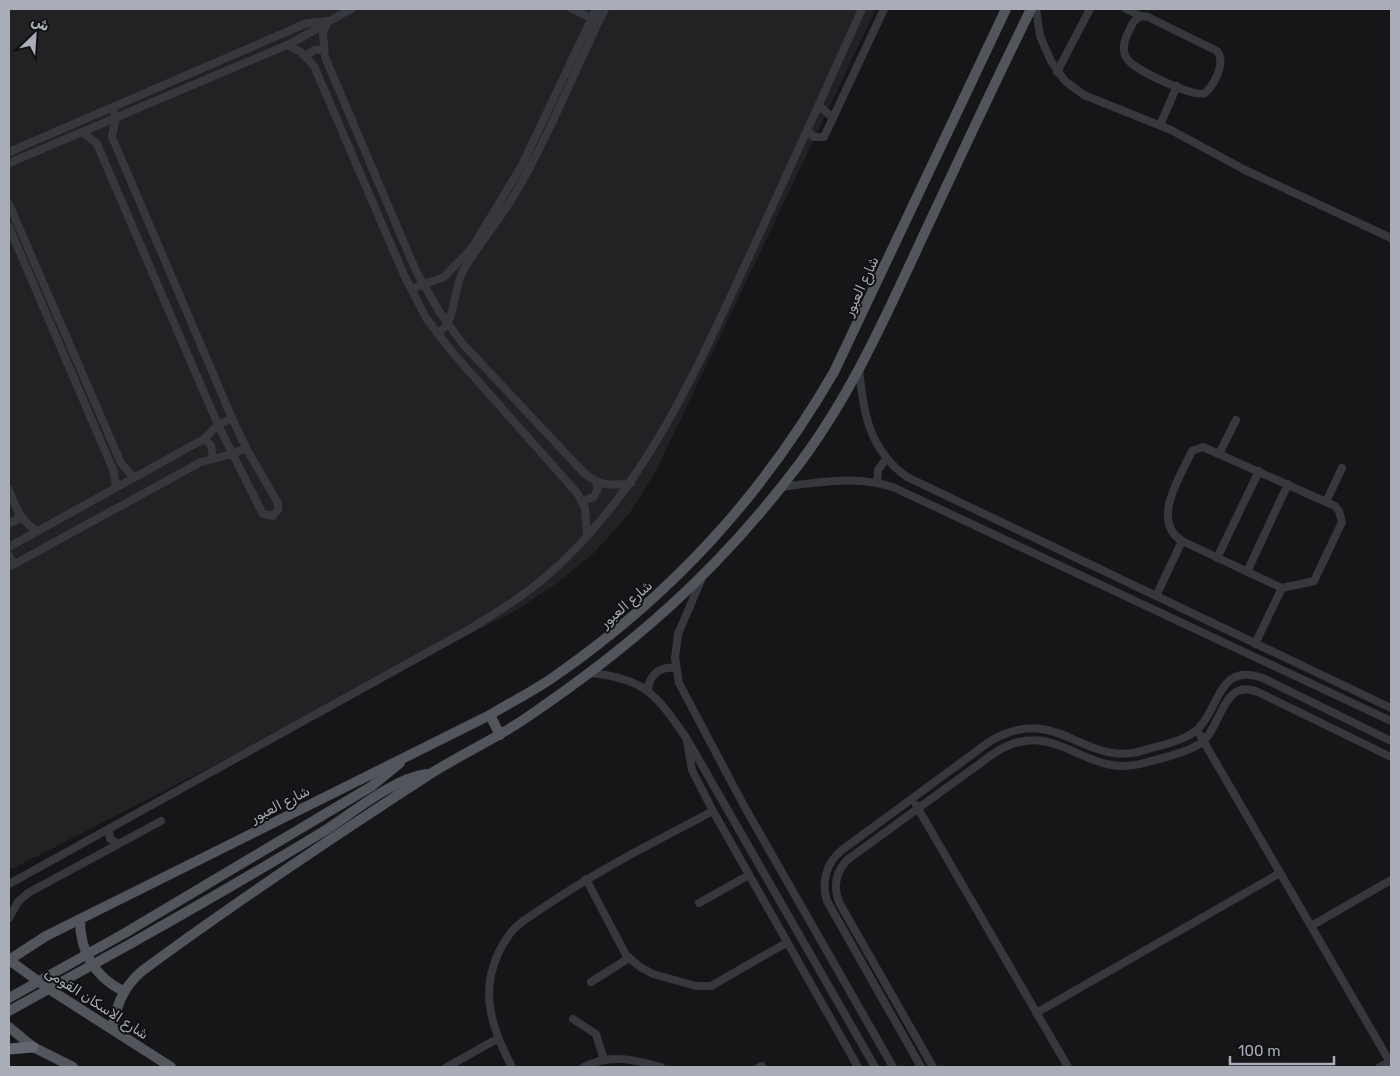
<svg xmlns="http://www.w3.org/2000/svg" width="1400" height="1076" font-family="Rubik,Vazirmatn,sans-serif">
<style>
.built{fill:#222225}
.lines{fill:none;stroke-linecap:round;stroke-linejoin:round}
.minor{stroke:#37383d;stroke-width:8}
.major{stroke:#53555c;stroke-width:10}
.highway{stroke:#63666e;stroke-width:11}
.major-bridge{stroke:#53555c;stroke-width:10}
.labels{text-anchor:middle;stroke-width:4;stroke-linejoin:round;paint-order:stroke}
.street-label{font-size:14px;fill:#a8adb8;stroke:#111113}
</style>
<rect width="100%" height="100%" fill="#161618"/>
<path class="built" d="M9 9H876L656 471 629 514 595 552 556 584 513 612 14 868H9Z"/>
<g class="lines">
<g class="minor">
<path d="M572 9 595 20"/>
<path d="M1036 9 1040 36 1051 61 1065 81 1084 95 1171 130 1245 170 1391 238"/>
<path d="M1126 9 1141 16"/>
<path d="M1141 16 1148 17 1217 51C1226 62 1215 84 1205 93 1194 98 1137 71 1128 60 1121 51 1124 40 1129 31 1132 24 1134 19 1141 16Z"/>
<path d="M328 21 323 33 325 57 416 271 439 311 462 343 584 473C599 486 612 486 631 483"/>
<path d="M287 45 301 52 314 66 404 275 426 318 453 353 577 493 585 508 587 536"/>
<path d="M306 56 314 50 324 49"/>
<path d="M1057 72 1090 9"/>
<path d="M819 106 833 118"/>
<path d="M1160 125 1177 86"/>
<path d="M807 131 814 137H824L884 9"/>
<path d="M82 132 97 144 218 425 263 514 273 516 278 510V503L246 448 232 418 112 137 116 117 112 108"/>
<path d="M9 152 307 23 328 21"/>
<path d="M9 163 287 45C310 34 329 20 352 9"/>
<path d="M9 204 121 463 134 478"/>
<path d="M9 227 114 472 116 488"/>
<path d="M411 289 444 277 472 248 522 165 596 9"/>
<path d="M437 333C457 324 452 289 464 269 479 244 498 222 513 197 549 137 574 71 605 9"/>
<path d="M859 368C863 412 869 450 907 477L1391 708"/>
<path d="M204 439 211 445 213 458"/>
<path d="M1203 447 1335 506 1339 511 1342 522 1314 581 1282 588 1182 541C1150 521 1181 475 1192 451Z"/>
<path d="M1220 452 1236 420"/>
<path d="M877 483 878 470 886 459"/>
<path d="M781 487C818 482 859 475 895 488L1391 721"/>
<path d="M9 490C16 507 21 523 38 531"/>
<path d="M582 501 594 497 598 488 596 482"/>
<path d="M1326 502 1342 468"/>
<path d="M9 523 17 520 19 514"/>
<path d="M9 547 204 439 218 425 232 418"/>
<path d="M9 555 13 564"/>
<path d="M1217 558 1259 471"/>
<path d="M9 567 201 462 232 454 246 448"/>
<path d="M1247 572 1288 484"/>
<path d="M702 578 678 634 675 658 679 683 743 804 893 1067"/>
<path d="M1156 596 1182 541"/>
<path d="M1255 644 1282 588"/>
<path d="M590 673C646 678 657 696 687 739L875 1067"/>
<path d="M648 690C649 675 660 666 675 668"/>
<path d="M1197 730 1390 1062"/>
<path d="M687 741 692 770 713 811 858 1067"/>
<path d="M916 805 1068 1067"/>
<path d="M109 829 110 839 118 844"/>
<path d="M586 879 626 955 640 967 653 974 696 986H711L786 943"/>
<path d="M9 884 468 630C496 613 524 596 549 574 645 490 696 370 749 257 787 174 825 92 862 9"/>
<path d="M699 903 749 875"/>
<path d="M9 918 18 902 28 893 161 821"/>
<path d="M1311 926 1391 880"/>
<path d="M591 982 629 958"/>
<path d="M1036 1013 1280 873"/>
<path d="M573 1019 596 1034 604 1060"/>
<path d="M447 1067 497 1039"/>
<path d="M512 1067C489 1024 477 983 507 938 516 923 533 915 547 905 600 869 656 841 713 811"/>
<path d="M584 1067C609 1053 635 1060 661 1067"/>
<path d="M759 1067 762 1066"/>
<path d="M921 1067 827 901C821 882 826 863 842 850L989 742C1058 700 1083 770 1145 750 1161 745 1185 741 1198 729 1220 707 1219 660 1265 679L1391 741"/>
<path d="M933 1067 840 904C833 888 835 873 847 860L993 754C1055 712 1084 781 1144 763 1162 758 1186 753 1201 743 1222 728 1222 675 1260 693L1391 757"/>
<path d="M1380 1067 1391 1061"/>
</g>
<g class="major">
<path d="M490 715 500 735"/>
<path d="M80 920C80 952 95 977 123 991"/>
<path d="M125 933 372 786 400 763"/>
<path d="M130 944C194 908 258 871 321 833 352 814 390 780 426 774"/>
<path d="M9 960 46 936 490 715C511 702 534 691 555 676 673 594 762 496 834 372L1006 9"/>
<path d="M9 960 49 989 171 1067"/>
<path d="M9 1027 33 1047 73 1067"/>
<path d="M112 1028C117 1005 123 987 142 971 234 903 330 839 427 776 459 755 494 740 526 718 632 646 715 574 793 472 846 404 882 325 918 247 955 168 992 88 1031 9"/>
</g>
<path class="highway" d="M9 1049 33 1047"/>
<g class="major-bridge">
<path d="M9 998 125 933"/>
<path d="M9 1011 130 944"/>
</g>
</g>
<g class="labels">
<g class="street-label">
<text transform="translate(861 286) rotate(-65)" y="5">شارع العبور</text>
<text transform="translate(626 604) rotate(-41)" y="5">شارع العبور</text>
<text transform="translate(280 804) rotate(-27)" y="5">شارع العبور</text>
<text transform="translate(97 1003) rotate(33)" y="5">شارع الاسكان القومى</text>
</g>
</g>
<rect width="1400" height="1076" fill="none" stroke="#a8adb8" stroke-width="20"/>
<g transform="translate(35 35) rotate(25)" stroke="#111113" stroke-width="4" paint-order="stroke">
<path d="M0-4L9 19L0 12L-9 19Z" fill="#a8adb8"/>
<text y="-8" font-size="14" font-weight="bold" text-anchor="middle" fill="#a8adb8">ش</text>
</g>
<path d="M1230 1056v8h104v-8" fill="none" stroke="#a8adb8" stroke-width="2.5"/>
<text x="1238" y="1056" font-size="15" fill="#a8adb8" stroke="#111113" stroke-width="4" paint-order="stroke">100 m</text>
</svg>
